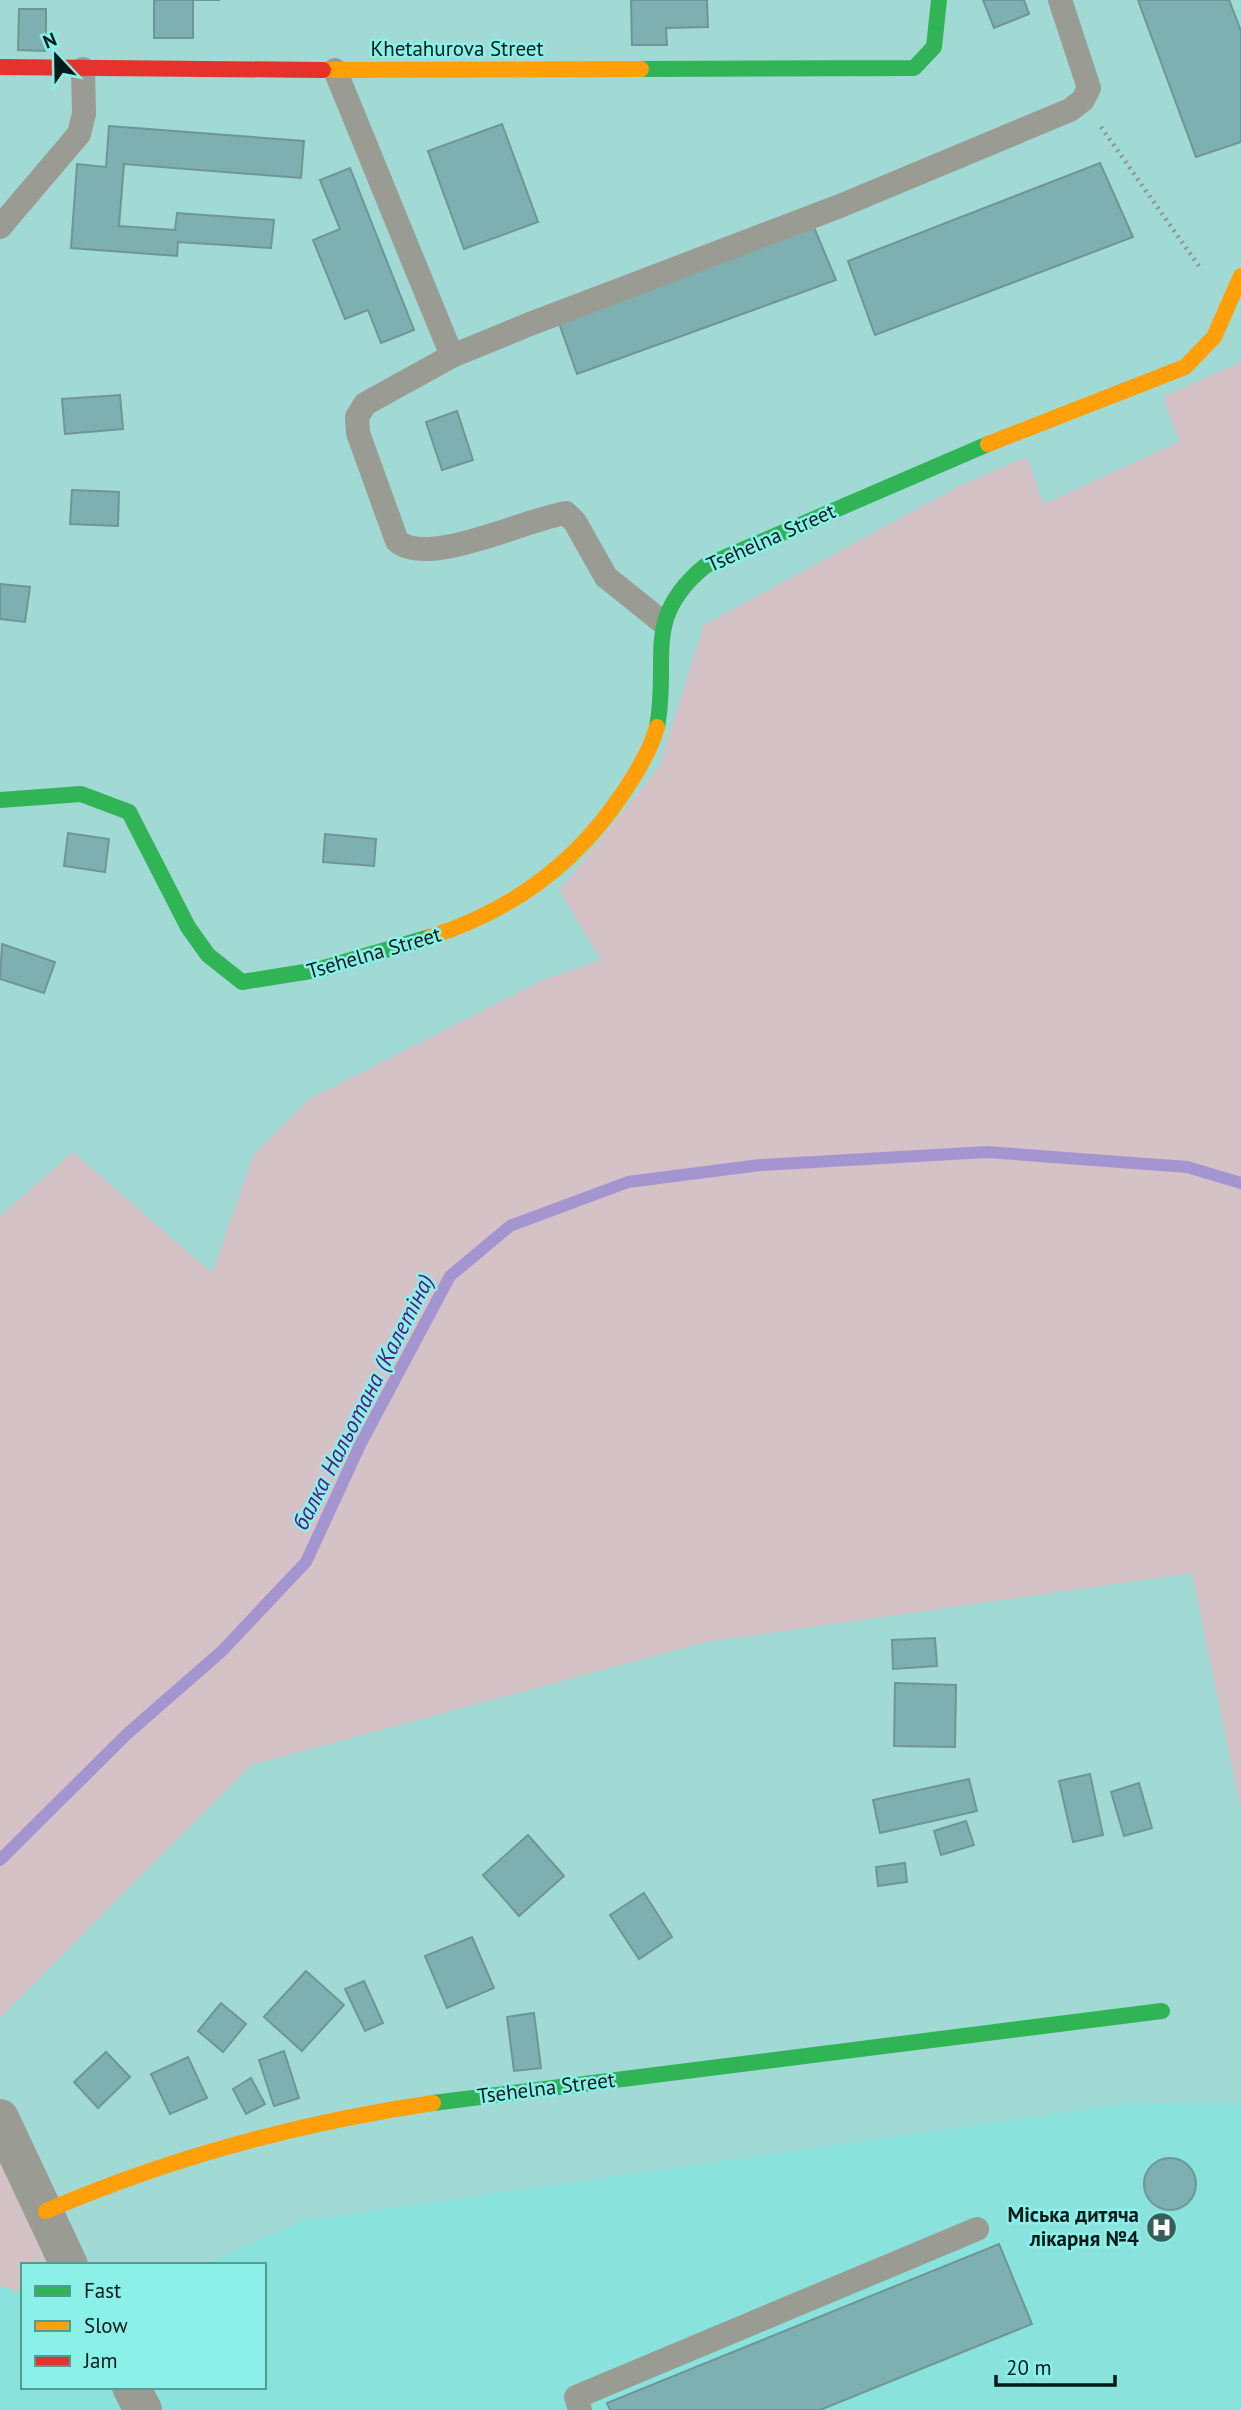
<svg xmlns="http://www.w3.org/2000/svg" width="1241" height="2410" font-family="'PT Sans',sans-serif">
<style>
.built{fill:#89e2db}
.green{fill:#d4c2c7}
.lines{fill:none;stroke-linecap:round;stroke-linejoin:round}
.stream{stroke:#a494d0;stroke-width:12}
.building{fill:#7fb0b1;stroke:#6e9696;stroke-width:2}
.path{stroke:#899690;stroke-width:4.5;stroke-dasharray:2 5;stroke-linecap:butt}
.lane{stroke:#9a9c93;stroke-width:24}
.street{stroke:#9a9c93;stroke-width:38}
.fast{stroke:#30b455;stroke-width:16}
.slow{stroke:#ff9f0a;stroke-width:16}
.jam{stroke:#e5322d;stroke-width:16}
.labels{text-anchor:middle;stroke-width:5;stroke-linejoin:round;paint-order:stroke}
.street-label{font-size:21px;fill:#001b19;stroke:#8af0e8}
.poi-label{font-size:21px;font-weight:bold;fill:#001b19;stroke:#8af0e8;text-anchor:end}
.water-label{font-size:23px;font-style:italic;fill:#581480;stroke:#8af0e8}
</style>
<rect width="100%" height="100%" fill="#a1d9d4"/>
<path class="built" d="M1132 2103 1241 2104V2410H0V2286L23 2293V2387H264V2265H204L301 2221Z"/>
<g class="green">
<path d="M1241 362V1811L1192 1573 706 1642 251 1765 0 2018V1216L73 1152 212 1273 254 1154 310 1099 543 980 601 960 559 890 659 767 704 625 963 484 1027 457 1044 504 1179 442 1163 397Z"/>
<path d="M0 2118 69 2265H23V2293L0 2286Z"/>
</g>
<g class="lines">
<path class="stream" d="M0 1860 127 1734 222 1651 306 1562 360 1445 450 1276 510 1226 628 1182 760 1165 987 1152 1187 1167 1241 1183"/>
</g>
<g class="building">
<path d="M154 0H220H193V38H154Z"/>
<path d="M631 0H707L708 27 666 28 667 45H632Z"/>
<path d="M983 0H1024L1029 14 994 28Z"/>
<path d="M1138 0H1229L1241 31V142L1196 157Z"/>
<path d="M19 9H46V51L18 50Z"/>
<path d="M502 124 538 222 464 249 428 151Z"/>
<path d="M109 126 304 141 301 178 124 164 119 226 175 230 177 213 274 220 271 248 178 242 177 256 71 248 77 164 106 167Z"/>
<path d="M1100 163 1133 237 875 335 848 261Z"/>
<path d="M350 168 414 330 381 343 368 310 345 319 313 240 340 229 320 180Z"/>
<path d="M813 225 836 280 577 374 558 320Z"/>
<path d="M120 395 123 429 65 434 62 399Z"/>
<path d="M457 411 473 460 442 470 426 422Z"/>
<path d="M72 490 119 492 118 526 70 524Z"/>
<path d="M0 584 30 587 25 622 0 619Z"/>
<path d="M68 833 109 839 105 872 64 866Z"/>
<path d="M325 834 376 839 374 866 323 862Z"/>
<path d="M2 944 55 962 44 993 0 979Z"/>
<path d="M935 1638 937 1666 893 1669 892 1640Z"/>
<path d="M895 1683 956 1685 955 1747 894 1746Z"/>
<path d="M1090 1774 1103 1835 1073 1842 1059 1781Z"/>
<path d="M969 1779 977 1811 880 1833 873 1800Z"/>
<path d="M1139 1783 1152 1828 1124 1836 1111 1792Z"/>
<path d="M966 1821 974 1845 941 1855 934 1831Z"/>
<path d="M528 1835 564 1876 519 1916 483 1875Z"/>
<path d="M905 1863 907 1882 878 1886 876 1867Z"/>
<path d="M644 1893 672 1937 639 1959 610 1915Z"/>
<path d="M472 1937 494 1988 447 2008 425 1956Z"/>
<path d="M306 1971 344 2005 302 2051 264 2017Z"/>
<path d="M364 1981 383 2023 365 2031 345 1989Z"/>
<path d="M221 2003 246 2024 223 2052 198 2031Z"/>
<path d="M534 2013 541 2068 514 2071 507 2017Z"/>
<path d="M284 2051 299 2098 274 2106 259 2060Z"/>
<path d="M106 2052 130 2077 98 2108 74 2082Z"/>
<path d="M188 2057 207 2098 170 2114 151 2074Z"/>
<path d="M251 2078 265 2104 246 2114 233 2089Z"/>
<circle cx="1170" cy="2184" r="26"/>
<path d="M999 2244 1032 2324 820 2410H610L607 2403Z"/>
</g>
<g class="lines">
<path class="path" d="M1101 127 1201 269"/>
<g class="lane">
<path d="M335 70 452 356 530 324 840 206 1070 110 1083 100 1089 88 1060 0"/>
<path d="M0 227 79 134 84 114 83 69"/>
<path d="M452 356 365 404 357 417 358 433 397 541C428 568 526 519 566 513L575 522 606 577 661 621"/>
<path d="M580 2410 576 2397 977 2229"/>
</g>
<g class="street">
<path d="M0 2118 69 2265"/>
<path d="M131 2387 143 2410"/>
</g>
<g class="fast">
<path d="M641 69 914 68 934 47 939 0"/>
<path d="M657 727C670 658 641 619 705 566L988 444"/>
<path d="M0 800 81 794 129 812 188 927 208 955 242 982 317 970 430 937"/>
<path d="M433 2103 1162 2011"/>
</g>
<g class="slow">
<path d="M323 70 641 69"/>
<path d="M988 444 1185 367 1214 337 1241 276"/>
<path d="M430 937C511 911 576 864 623 793 637 772 650 751 657 727"/>
<path d="M46 2211C171 2157 298 2123 433 2103"/>
</g>
<path class="jam" d="M0 67 323 70"/>
</g>
<defs>
<symbol id="hospital-disc" viewBox="-11 -11 22 22"><circle r="9.5" fill="#385e5a" stroke="#8af0e8"/><path d="M-5-5h3v3.5h4V-5h3V5h-3V1.5h-4V5h-3Z" fill="#fff"/></symbol>
</defs>
<g fill-rule="evenodd">
<use href="#hospital-disc" x="1144" y="2210" width="35" height="35"/>
</g>
<g class="labels">
<g class="street-label">
<text x="457" y="56">Khetahurova Street</text>
<text transform="translate(771 538) rotate(-24)" y="7">Tsehelna Street</text>
<text transform="translate(374 953) rotate(-16)" y="7">Tsehelna Street</text>
<text transform="translate(546 2088) rotate(-7)" y="7">Tsehelna Street</text>
</g>
<g class="poi-label">
<text x="1139" y="2222">Міська дитяча<tspan x="1139" dy="24">лікарня №4</tspan></text>
</g>
<g class="water-label">
<text transform="translate(363 1402) rotate(-63)" y="8">балка Нальотана (Калетіна)</text>
</g>
</g>
<rect x="21" y="2263" width="245" height="126" fill="#8af0e8" stroke="#539b95" stroke-width="2"/>
<rect x="35" y="2286" width="35" height="10" fill="#30b455" stroke="#539b95" stroke-width="2"/>
<text x="84" y="2298" font-size="21" fill="#001b19">Fast</text>
<rect x="35" y="2321" width="35" height="10" fill="#ff9f0a" stroke="#539b95" stroke-width="2"/>
<text x="84" y="2333" font-size="21" fill="#001b19">Slow</text>
<rect x="35" y="2356" width="35" height="10" fill="#e5322d" stroke="#539b95" stroke-width="2"/>
<text x="84" y="2368" font-size="21" fill="#001b19">Jam</text>
<g transform="translate(56 56) rotate(338)" stroke="#8af0e8" stroke-width="5" paint-order="stroke">
<path d="M0-5L12 26L0 18L-12 26Z" fill="#001b19"/>
<text y="-10" font-size="19" font-weight="bold" text-anchor="middle" fill="#001b19">N</text>
</g>
<path d="M996 2375v10h119v-10" fill="none" stroke="#001b19" stroke-width="3.5"/>
<text x="1006" y="2375" font-size="21" fill="#001b19" stroke="#8af0e8" stroke-width="5" paint-order="stroke">20 m</text>
</svg>
